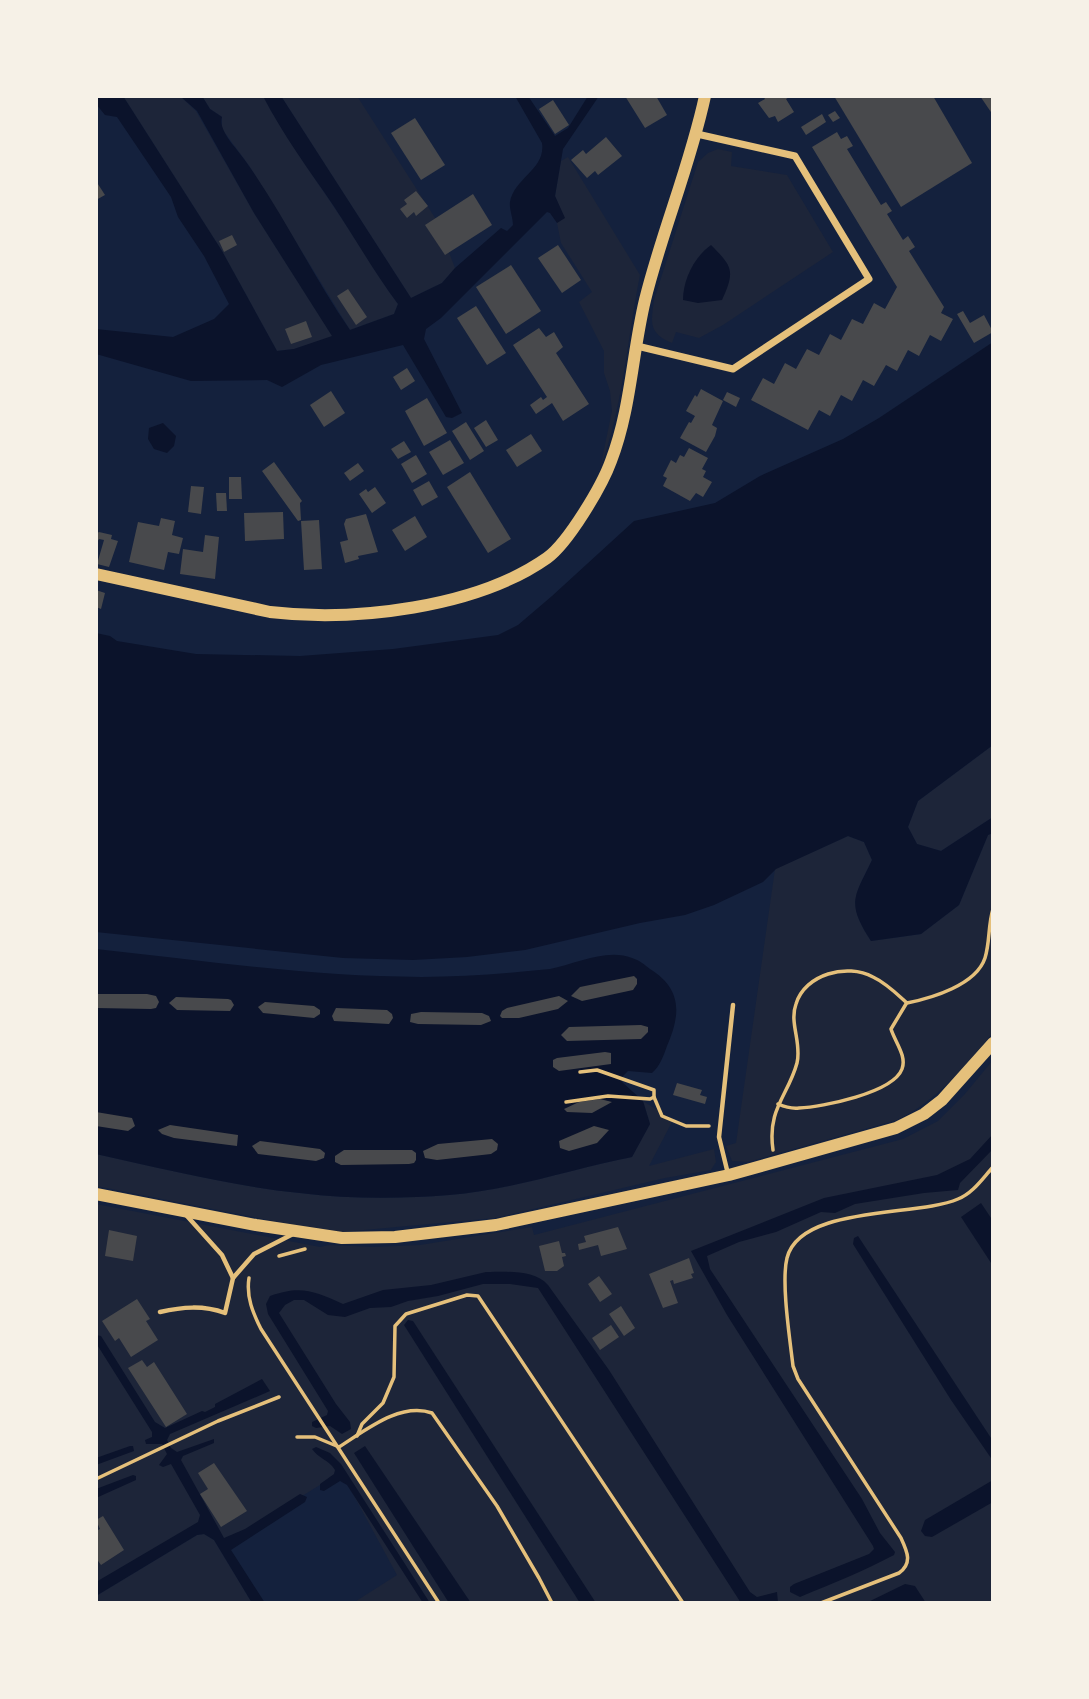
<svg xmlns="http://www.w3.org/2000/svg" width="1089" height="1699" font-family="'Source Sans 3',sans-serif">
<style>
.green{fill:#1d2539}
.water{fill:#0b132b}
.building{fill:#48494c}
.lines{fill:none;stroke-linecap:round;stroke-linejoin:round}
.path{stroke:#e5c07b;stroke-width:3.5}
.service{stroke:#e5c07b;stroke-width:4.5}
.minor{stroke:#e5c07b;stroke-width:7}
.tertiary{stroke:#e5c07b;stroke-width:12}
</style>
<rect width="100%" height="100%" fill="#14213d"/>
<g class="green">
<path d="M123 96H180L196 111 254 213 333 337 294 349 277 351 222 251Z"/>
<path d="M202 96H263C286 139 315 178 342 219 361 247 377 276 398 304L394 314 350 330 250 167 222 129V117L210 109Z"/>
<path d="M281 96H357L437 221 455 268 442 283 411 298Z"/>
<path d="M718 149 732 152 731 166 787 175 833 252 723 325 699 338 676 332 672 343C648 333 651 322 654 300L698 162 708 153Z"/>
<path d="M568 157 640 275C627 340 623 407 600 469L612 411 610 391 604 373V351L579 302 592 292 561 243 557 223 564 217 555 196 561 161Z"/>
<path d="M993 745V817L941 851 917 844 908 827 918 801Z"/>
<path d="M993 833V1033C964 1067 938 1100 897 1120L748 1162 732 1161 726 1146 736 1143 775 869 848 836 864 842 872 860C854 897 847 904 871 941L921 934 959 905 988 835Z"/>
<path d="M993 1060V1603H353L397 1575 341 1472 226 1543 210 1521 96 1588V1204L320 1247 329 1245 373 1247 420 1245 532 1227 534 1235 903 1139 938 1121 964 1095Z"/>
<path d="M643 1101 673 1120 649 1166 714 1149 716 1162 711 1170 665 1178 495 1218 342 1232 309 1228 96 1186V1154C164 1169 232 1186 300 1193 350 1199 400 1199 449 1195 512 1190 571 1169 632 1157L650 1124Z"/>
<path d="M204 1534 214 1540 252 1603H96V1596L197 1535Z"/>
</g>
<g class="water">
<path d="M96 96H123L222 251 277 351 294 349 332 336 254 213 197 111 180 96H202L210 109 222 117C218 131 236 147 244 159 283 213 312 275 350 330L394 314 398 304C374 272 355 238 333 205 309 170 283 135 263 96H281L411 298 442 283 455 268 501 228 507 231 513 225C513 218 509 208 510 202 514 178 546 169 542 143L515 96H528L555 136 568 128 588 96H599L563 149 555 196 565 218 557 223 550 213 547 212 441 318 426 329 424 339 462 413 452 418 446 417 403 345 321 365 282 387 267 380 191 381 96 354V329L173 337 214 319 229 304 204 256 178 217 171 197 117 117 105 115 96 104Z"/>
<path d="M711 245C733 267 735 271 722 300L698 303 683 300C683 280 694 257 711 245Z"/>
<path d="M993 342V745L918 801 908 827 917 844 941 851 993 817V833L988 835 959 905 921 934 871 941C846 902 854 898 872 860L864 842 848 836 776 869 763 882 714 905 685 915 640 923 525 950 467 957 413 960 343 958 96 932V633L110 636 117 641 196 654 300 656 393 649 498 635 518 625 552 596 634 521 715 503 760 476 843 439 879 418Z"/>
<path d="M163 423 176 436 174 446 167 453 154 449 148 439 149 428Z"/>
<path d="M96 949C236 964 378 987 518 972 528 971 539 970 550 969 575 964 607 948 632 958 639 960 645 965 650 969 682 989 681 1014 667 1046 663 1057 660 1066 652 1073L628 1071 621 1078 622 1082 643 1101 650 1124 632 1157C571 1169 512 1190 449 1195 400 1199 350 1199 300 1193 232 1186 164 1169 96 1154Z"/>
<path d="M993 1134V1149L960 1183 958 1190 924 1193 855 1204 835 1213 821 1212 776 1232 739 1242 707 1256 710 1269 862 1499 880 1533 895 1552 894 1555C864 1571 831 1584 800 1597L790 1592V1587L794 1584 869 1554 874 1549 873 1546 727 1315 691 1251 824 1198 937 1175 970 1159Z"/>
<path d="M981 1203 993 1221V1266L961 1217Z"/>
<path d="M858 1236 993 1441V1461L951 1400 853 1244 854 1238Z"/>
<path d="M486 1272C505 1272 534 1269 548 1285L609 1370 750 1592 757 1597 777 1592 778 1603H741L538 1288 510 1284H483L438 1296 408 1301 391 1307 370 1308 345 1317 328 1315 304 1300H294L285 1305 279 1313 336 1404 350 1422 351 1429 342 1434 330 1426 316 1428 312 1426V1422L327 1415 328 1411 268 1314 266 1304 270 1296C301 1285 314 1291 343 1304L383 1290 431 1285Z"/>
<path d="M408 1320 413 1321 596 1603H580L404 1325Z"/>
<path d="M96 1335 101 1336 155 1422 165 1428 202 1411 205 1412 215 1407V1404L262 1379 270 1391 170 1434 167 1440 171 1448 177 1452 214 1439V1443L183 1456 181 1460 224 1538 245 1529 300 1494 307 1497 305 1502 231 1550 265 1603H252L214 1540 204 1534 197 1535 96 1596V1582L198 1522 200 1515 171 1464 163 1467 159 1465 167 1454 162 1444H146L145 1440 152 1437V1432L96 1343Z"/>
<path d="M130 1446H133L134 1451 96 1465V1458Z"/>
<path d="M365 1446 471 1603H449L354 1453Z"/>
<path d="M316 1447 330 1453 341 1464 430 1603H423L347 1485 340 1481 324 1491 320 1490V1484L334 1474 335 1470C329 1460 318 1458 312 1449Z"/>
<path d="M133 1475 136 1476V1480L96 1498V1489Z"/>
<path d="M993 1480V1502L932 1537 925 1536 921 1531 925 1520Z"/>
<path d="M905 1584 915 1586 926 1603H866Z"/>
</g>
<g class="building">
<path d="M625 96H656L667 115 645 128Z"/>
<path d="M763 96H791L786 99 794 112 778 122 775 116 769 118 758 103 765 99Z"/>
<path d="M834 96H933L972 163 901 207Z"/>
<path d="M980 96H993V115Z"/>
<path d="M553 100 569 125 555 134 539 109Z"/>
<path d="M835 111 840 118 833 122 828 115Z"/>
<path d="M822 114 826 122 806 135 801 127Z"/>
<path d="M415 118 445 165 421 180 391 133Z"/>
<path d="M837 132 841 139 847 136 853 146 847 149 881 205 886 202 892 211 887 214 903 240 908 236 915 247 909 251 944 307 941 313 953 319 941 341 930 335 919 356 908 350 897 371 886 365 874 386 863 380 852 401 841 395 830 416 819 410 808 430 751 400 763 378 774 384 785 363 796 369 807 349 819 355 830 334 841 340 852 319 863 324 874 303 885 309 897 287 812 147Z"/>
<path d="M606 137 622 156 598 175 595 171 587 178 571 160 583 150 586 154Z"/>
<path d="M96 181 105 195 96 200Z"/>
<path d="M416 191 428 206 416 216 414 212 407 218 400 209 407 204 404 200Z"/>
<path d="M473 194 492 225 445 255 425 225Z"/>
<path d="M232 235 237 245 224 252 219 241Z"/>
<path d="M558 245 581 280 562 293 538 258Z"/>
<path d="M511 265 541 311 506 334 476 287Z"/>
<path d="M348 289 367 317 356 325 337 296Z"/>
<path d="M476 306 506 353 487 365 457 318Z"/>
<path d="M963 311 970 323 984 315 993 332 974 343 957 314Z"/>
<path d="M306 321 312 337 291 344 285 329Z"/>
<path d="M539 328 546 337 554 332 563 347 556 353 589 404 563 421 552 403 536 414 530 405 541 397 543 400 547 397 513 345Z"/>
<path d="M407 368 415 381 401 390 393 377Z"/>
<path d="M701 389 723 401 712 425 717 428 715 436 706 452 680 438 689 422 691 423 695 416 686 411 695 395 697 397Z"/>
<path d="M331 391 345 413 324 427 310 405Z"/>
<path d="M727 392 740 398 736 407 723 400Z"/>
<path d="M427 398 447 433 424 446 405 411Z"/>
<path d="M486 420 498 440 486 447 474 428Z"/>
<path d="M466 422 484 451 470 460 452 431Z"/>
<path d="M531 434 542 451 517 467 506 450Z"/>
<path d="M450 440 464 463 443 475 429 452Z"/>
<path d="M404 441 411 452 398 459 391 449Z"/>
<path d="M689 448 708 458 702 469 706 471 703 477 712 482 703 497 696 493 690 501 663 486 667 478 663 476 671 460 676 463 680 455 684 457Z"/>
<path d="M416 455 427 474 412 483 401 464Z"/>
<path d="M274 462 302 501 300 503 301 520 298 521 262 471Z"/>
<path d="M358 463 364 471 350 481 344 473Z"/>
<path d="M470 472 511 539 488 553 447 487Z"/>
<path d="M229 477H241L242 499H229Z"/>
<path d="M429 481 438 497 422 506 413 490Z"/>
<path d="M191 486 204 487 201 514 188 512Z"/>
<path d="M375 487 386 503 372 513 359 494 366 489 368 492Z"/>
<path d="M216 493H226L227 511H217Z"/>
<path d="M283 512 284 539 245 541 244 513Z"/>
<path d="M366 514 378 552 358 556 359 559 345 563 340 542 348 540 344 524 346 519Z"/>
<path d="M415 516 427 537 405 551 392 530Z"/>
<path d="M161 518 175 521 172 535 183 538 179 554 168 552 164 570 129 562 138 522 159 526Z"/>
<path d="M319 520 322 569 304 570 301 521Z"/>
<path d="M99 532 112 535 111 539 118 541 109 567 97 564 104 540 99 539 96 544V534Z"/>
<path d="M205 535 219 537 215 579 180 574 183 549 203 552Z"/>
<path d="M96 590 105 593 101 609 96 607Z"/>
<path d="M634 976 637 979V984L633 990 582 1001 571 996 580 987Z"/>
<path d="M96 994H147L156 996 159 1002 156 1008 151 1009 96 1008Z"/>
<path d="M559 996 568 1001 558 1009 519 1018H502L500 1016 502 1011 507 1008Z"/>
<path d="M176 997 228 999 231 1000 234 1005 230 1011 177 1010 169 1003Z"/>
<path d="M265 1002 314 1006 320 1010V1014L314 1018 263 1013 258 1007Z"/>
<path d="M336 1008 387 1010 392 1014 393 1018 389 1024 334 1021 332 1016Z"/>
<path d="M421 1012 482 1013 489 1016 491 1021 481 1025 418 1024 410 1022 411 1014Z"/>
<path d="M641 1025 648 1027V1032L641 1039 567 1041 561 1035 569 1027Z"/>
<path d="M605 1052 611 1053V1064L559 1071 553 1067V1060L557 1058Z"/>
<path d="M677 1083 702 1090 700 1095 707 1097 705 1104 673 1095Z"/>
<path d="M600 1099 612 1102 592 1113 567 1112 564 1109 579 1102Z"/>
<path d="M96 1112 132 1118 135 1126 128 1131 96 1126Z"/>
<path d="M170 1125 238 1135 237 1146 174 1138 162 1134 158 1130Z"/>
<path d="M594 1126 609 1130 597 1143 569 1151 560 1148 559 1141Z"/>
<path d="M492 1139 498 1144 497 1150 491 1154 437 1160 425 1158 423 1151 438 1144Z"/>
<path d="M260 1141 320 1149 325 1153 324 1158 316 1161 258 1154 252 1146Z"/>
<path d="M344 1150H412L416 1153V1160L414 1163 409 1164 341 1165 335 1162V1156Z"/>
<path d="M618 1227 627 1249 601 1256 598 1245 579 1250 578 1244 586 1242 584 1236Z"/>
<path d="M109 1230 137 1236 133 1261 105 1256Z"/>
<path d="M559 1241 562 1253H565L566 1256 562 1257 564 1266 557 1271H545L539 1246Z"/>
<path d="M689 1258 694 1273 691 1274 693 1278 674 1284 673 1280 670 1281 678 1303 663 1308 649 1274Z"/>
<path d="M599 1276 612 1294 600 1302 588 1284Z"/>
<path d="M137 1299 150 1319 146 1321 158 1340 131 1357 119 1338 115 1341 102 1321Z"/>
<path d="M621 1306 635 1328 624 1336 609 1314Z"/>
<path d="M611 1325 619 1337 600 1350 592 1338Z"/>
<path d="M142 1360 147 1367 154 1362 187 1414 166 1427 128 1368Z"/>
<path d="M214 1463 247 1511 221 1527 200 1494 208 1489 198 1473Z"/>
<path d="M103 1516 124 1550 101 1565 96 1558V1531L100 1529 96 1520Z"/>
</g>
<g class="lines">
<g class="path">
<path d="M580 1072 597 1070 654 1090V1097"/>
<path d="M566 1102 608 1096 650 1099 654 1097 662 1116 686 1126H709"/>
<path d="M778 1104C785 1107 791 1109 799 1108 822 1107 893 1093 902 1069 907 1056 895 1042 891 1029L906 1004"/>
<path d="M773 1150C767 1109 788 1096 797 1063 802 1043 789 1023 796 1004 805 974 847 963 873 977 886 983 897 994 907 1003 932 998 976 985 985 958 990 942 988 925 993 909"/>
<path d="M279 1256 305 1249"/>
<path d="M249 1278C246 1297 253 1313 261 1329L439 1603"/>
<path d="M357 1436 362 1424 383 1403 394 1377 395 1326 406 1314 467 1295 478 1296 683 1603"/>
<path d="M297 1437H315L339 1447C366 1430 400 1402 432 1413L497 1506 539 1578 552 1603"/>
<path d="M96 1479 218 1421 279 1397"/>
<path d="M821 1603 899 1573C913 1563 907 1551 901 1538L798 1379 793 1366C790 1340 781 1282 787 1258 800 1205 918 1217 958 1199 973 1193 982 1179 993 1167"/>
</g>
<g class="service">
<path d="M728 1174 719 1137 733 1005"/>
<path d="M187 1216 222 1255 233 1278"/>
<path d="M160 1312C182 1307 203 1305 225 1313L233 1278 254 1254 293 1234"/>
</g>
<path class="minor" d="M637 346 733 369 869 279 795 156 697 134"/>
<g class="tertiary">
<path d="M96 574 270 612C354 622 476 608 547 558 568 543 602 486 611 461 631 409 632 354 645 300 662 231 690 166 705 96"/>
<path d="M96 1194 256 1225 342 1238 395 1237 496 1225 729 1175 896 1128 924 1114 942 1100 993 1043"/>
</g>
</g>
<rect width="1089" height="1699" fill="none" stroke="#f6f1e7" stroke-width="196"/>
</svg>
